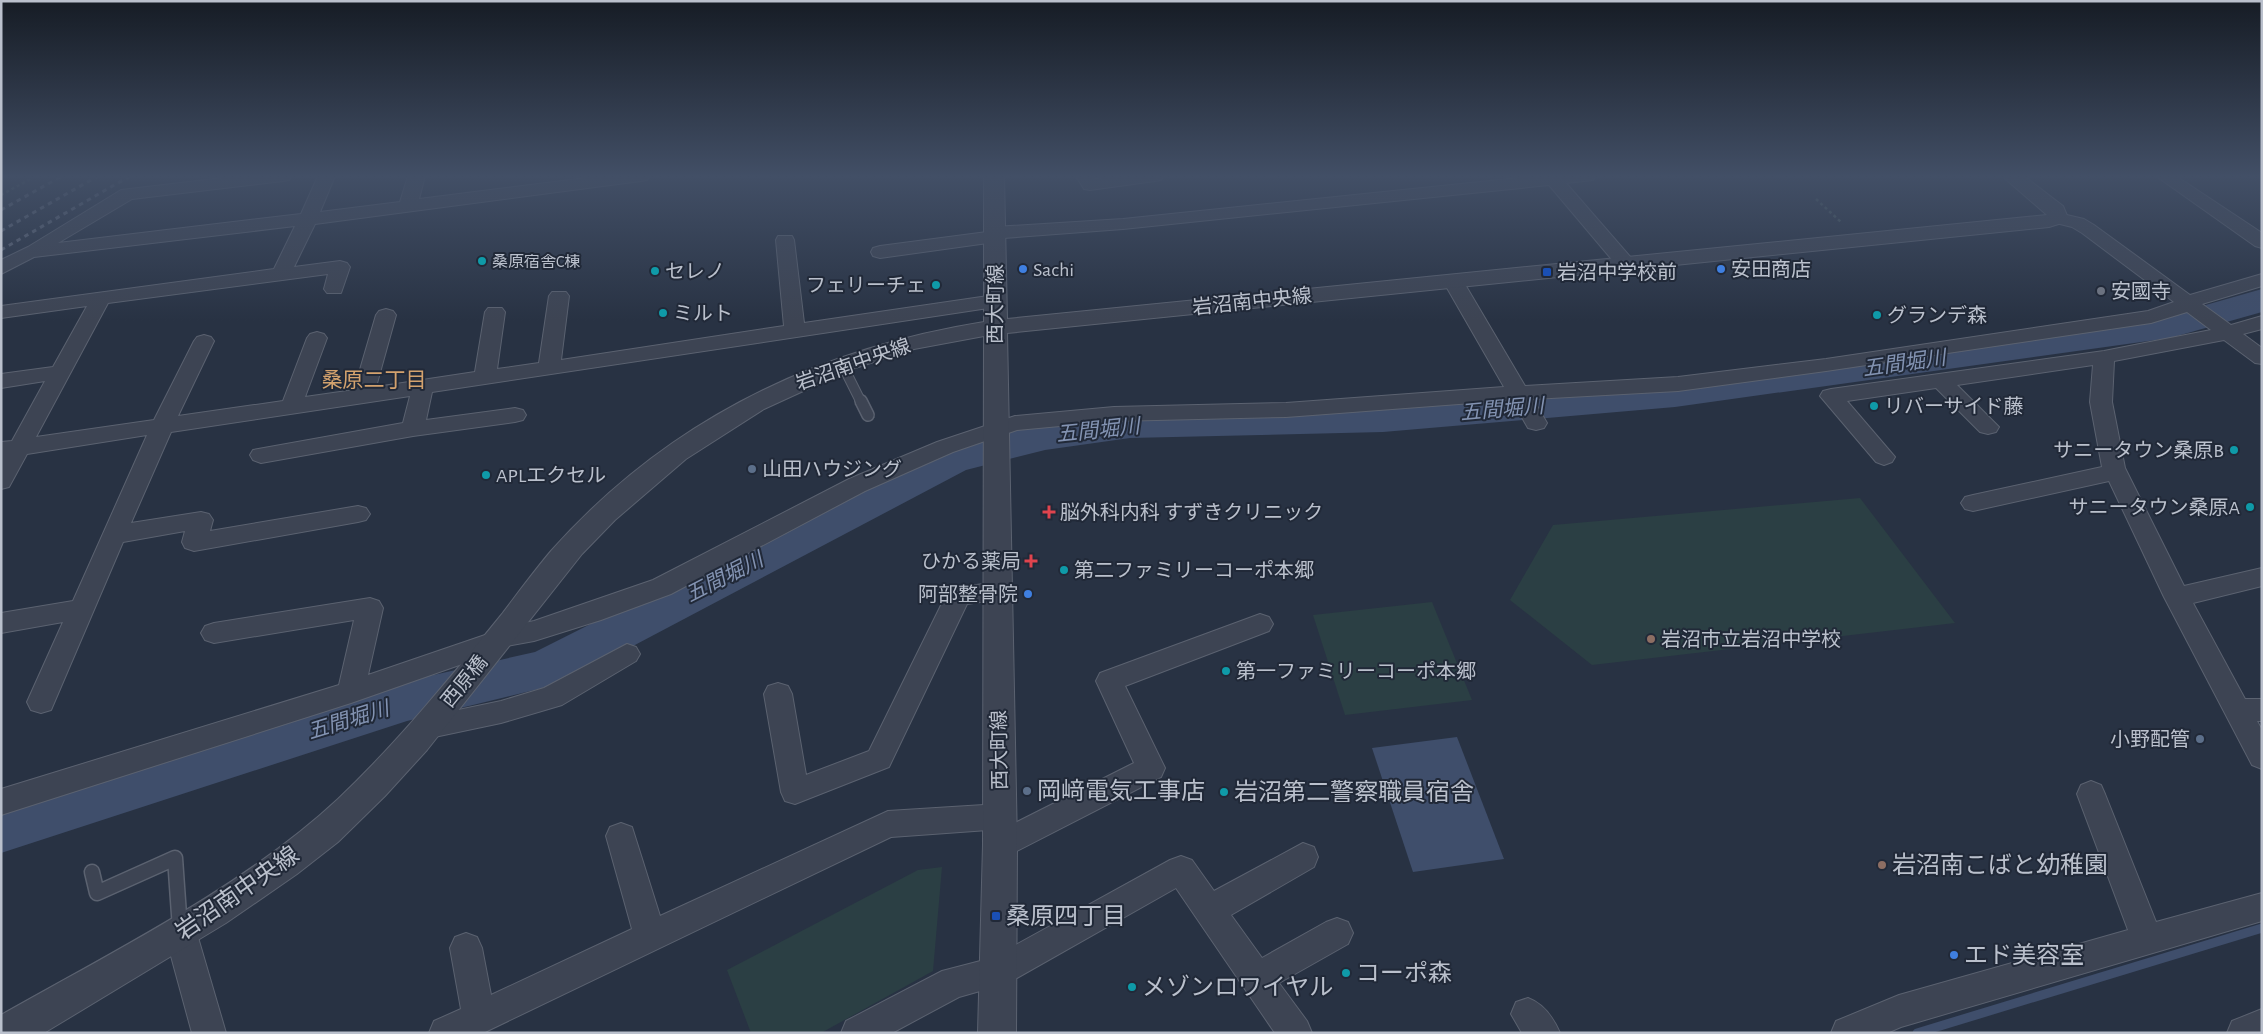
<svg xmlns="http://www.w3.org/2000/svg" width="2263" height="1034" font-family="'Alegreya Sans','Noto Sans JP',sans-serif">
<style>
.green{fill:#2b3f44}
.water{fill:#3f4e6b}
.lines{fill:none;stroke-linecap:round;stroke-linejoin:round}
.stream{stroke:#3f4e6b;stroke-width:9}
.river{fill:#3f4e6b;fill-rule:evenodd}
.service-far2-casing{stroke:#5b6270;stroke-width:11}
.service-far1-casing{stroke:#5b6270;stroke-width:14}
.service-casing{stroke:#5b6270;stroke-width:17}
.minor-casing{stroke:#5b6270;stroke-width:2}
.tertiary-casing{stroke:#5b6270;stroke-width:2}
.path{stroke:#495c60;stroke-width:2.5;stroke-dasharray:3 3;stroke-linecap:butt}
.service-far2{stroke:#3d4453;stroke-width:9}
.service-far1{stroke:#3d4453;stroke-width:11}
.service{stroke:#3d4453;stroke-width:14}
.minor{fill:#3d4453;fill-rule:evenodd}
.tertiary{fill:#3d4453;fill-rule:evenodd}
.rail{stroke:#5f6879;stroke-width:3;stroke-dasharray:4.5 4.5;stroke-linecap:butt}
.culture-dot{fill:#0f9aa8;stroke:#212938;stroke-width:2}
.shop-dot{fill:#3f7fe0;stroke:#212938;stroke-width:2}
.transit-dot{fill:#1a4fb4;stroke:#212938;stroke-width:2}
.worship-dot{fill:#6b7280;stroke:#212938;stroke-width:2}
.service-dot{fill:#5c6f8a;stroke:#212938;stroke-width:2}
.health-dot{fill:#e0444e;stroke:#212938;stroke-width:2}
.education-dot{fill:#8d6e63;stroke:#212938;stroke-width:2}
.labels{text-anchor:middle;stroke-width:4;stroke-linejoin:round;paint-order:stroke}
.far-poi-label{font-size:16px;fill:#bac0cc;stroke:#212938;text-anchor:start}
.poi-label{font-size:20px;fill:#bac0cc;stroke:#212938;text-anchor:start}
.street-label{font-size:20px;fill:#bac0cc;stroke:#212938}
.water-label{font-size:21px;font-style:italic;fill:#8393b2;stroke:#212938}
.neighbourhood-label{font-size:21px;fill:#d3a26e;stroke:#212938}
.near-poi-label{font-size:24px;fill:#bac0cc;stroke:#212938;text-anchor:start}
.near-street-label{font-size:24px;fill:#bac0cc;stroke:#212938}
</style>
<rect width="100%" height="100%" fill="#283243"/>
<g class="green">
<path d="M1860 498 1955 623 1592 665 1510 600 1553 525Z"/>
<path d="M1432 602 1472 700 1345 715 1313 615Z"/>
<path d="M942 867 933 971 821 1033H751L727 970 918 870Z"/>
</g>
<path class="water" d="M1457 737 1504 859 1413 872 1372 748Z"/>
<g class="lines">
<path class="stream" d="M1917 1033 2262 928"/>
<path class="river" d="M2262 289V312L2170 338 1675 407 1383 432 1130 438 1045 450 966 470 563 683 407 721 1 853V805L407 681 535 652 938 449 953 445 1045 422 1130 412 1383 406 1675 381 2167 316Z"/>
<defs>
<path id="service-far2" d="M842 364 861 402"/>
<path id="service-far1" d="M861 401 868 415"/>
<path id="service" d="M92 872 97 893 175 858 180 929"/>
<g id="minor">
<path d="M240 176H292L289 180 283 181 132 199 58 243 301 214 318 176H335L320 212 400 202 408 176H425L419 199 602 176H650L647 180 641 181 315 224 294 267 340 261 347 263 350 267 341 293H327L324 289 328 274 108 303 36 437 154 420 194 341 197 337 204 335 211 337 214 341 178 416 283 401 307 338 310 334 317 332 324 334 327 338 305 397 354 390 376 315 379 311 386 309 393 311 396 315 376 387 475 372 485 312 488 308H502L505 312 497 369 539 363 549 296 552 292H566L569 296 561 360 784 326 776 240 778 236H792L794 240 804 323 995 295 1002 297 1005 301 1002 305 995 307 432 392 426 420 515 408 523 410 526 415 523 420 515 422 413 436 261 463 253 460 250 455 253 450 403 423 410 396 171 432 131 523 201 512 209 514 213 520 210 531 358 506 366 508 370 514 366 520 358 522 194 551 185 548 182 542 185 531 123 542 51 710 41 713 31 710 27 702 63 622 1 633V613L73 601 147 435 27 454 9 487 1 489V442L12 441 45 381 1 388V374L53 367 87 306 1 318V306L274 269 295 226 34 257 1 274V260L28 247 121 190Z"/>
<path d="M1076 176H1093L1095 179 1119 176H1164L1161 180 1155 181 1090 190 1084 189Z"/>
<path d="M1539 176H1595L1593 180 1566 183 1633 260 1635 264 1633 268H1619L1549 185 1123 229 1003 238 995 242 880 258 873 256 871 252 873 248 880 246 987 232 995 227 1123 219Z"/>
<path d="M2156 176H2176L2262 233V248L2255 246Z"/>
<path d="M2058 213 2084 219 2094 225 2190 295 2262 274V286L2202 304 2231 325 2262 316V329L2243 334 2262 348V364L2255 363 2224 340 2114 361 2112 402 2125 468 2184 586 2262 568V586L2193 603 2245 699H2262V721H2257L2262 730V769L2252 765 2164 597 2109 481 1973 511 1965 509 1961 503 1965 497 1973 495 2102 467 2090 402 2093 365 1957 385 1999 427 1996 432 1988 434 1980 432 1936 388 1847 401 1895 457 1892 462 1884 465 1876 462 1820 396 1823 391 1831 389 2104 351 2211 330 2187 312 2151 323 1826 371 1678 391 1533 399 1547 423 1544 428 1536 430 1528 428 1512 400 1286 417 1114 421 1017 430 953 452 865 491 671 594 601 620 534 641 507 646 505 649 351 703 1 815V789L339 685 354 620 214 643 205 640 201 633 205 626 214 623 370 598 379 601 383 608 368 675 488 634 491 630 534 621 653 580 849 479 937 442 1015 416 1114 407 1286 403 1504 387 1443 281 1446 277H1460L1463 281 1525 386 1678 377 1826 359 2148 311 2174 302 2082 233 2072 227 2052 222 2049 218 2052 214Z"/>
<path d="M997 582 1006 584 1010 591 1006 598 967 604 889 767 795 804 785 801 781 792 764 694 768 686 778 683 788 686 792 694 806 775 869 751 949 589Z"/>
<path d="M1260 614 1269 617 1273 624 1269 631 1125 686 1165 768 1161 777 1011 854 1000 858 989 854 985 845 989 836 1002 829 891 837 483 1033H429L434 1021 461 1009 450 948 455 937 466 933 477 937 482 948 491 995 632 929 606 836 610 827 621 823 632 827 660 916 888 811 1000 804 1010 808 1015 817 1011 825 1134 763 1096 681 1100 673Z"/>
<path d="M627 644 636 647 640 654 636 661 562 705 501 723 425 739 415 736 411 728 415 720 425 717 501 701 544 688Z"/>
<path d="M2091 781 2101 785 2105 794 2156 922 2262 893V921L1901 1027 1887 1033H1831L1836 1021 1899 995 2128 930 2077 794 2081 785Z"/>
<path d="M1303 843 1314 847 1318 857 1314 867 1231 915 1262 958 1326 922 1337 918 1348 922 1353 933 1348 944 1279 983 1307 1021 1312 1033H1275L1176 888 1008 983 959 997 892 1033H841L846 1021 942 971 992 958 1170 860 1181 856 1192 860 1214 891Z"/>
<path d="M181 919 192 923 197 934 226 1033H192L165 934 170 923Z"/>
<path d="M1528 998C1544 1004 1553 1017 1560 1033H1522L1511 1014 1516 1002Z"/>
<path d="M2262 1009V1033H2227L2232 1021Z"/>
</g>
<path id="tertiary" d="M984 176H1004L1007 319 2047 215 2002 176H2024L2063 206 2068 218 2065 222 2049 227 1007 333 1017 845 1016 1033H978L983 845 984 336 914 349 849 370 764 409 686 459 615 520 582 554 427 750 385 796 338 842 297 874 226 923 44 1033H1V1015C112 952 245 886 338 799 398 742 450 678 502 614 518 593 534 571 551 551 666 422 815 349 984 322Z"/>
</defs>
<use href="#service-far2" class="service-far2-casing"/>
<use href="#service-far1" class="service-far1-casing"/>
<use href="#service" class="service-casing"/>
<use href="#minor" class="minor-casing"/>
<use href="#tertiary" class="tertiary-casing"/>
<g class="path">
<path d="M1 195 36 176"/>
<path d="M1816 199 1842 223"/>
</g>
<use href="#service-far2" class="service-far2"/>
<use href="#service-far1" class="service-far1"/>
<use href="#service" class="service"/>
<use href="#minor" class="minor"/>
<use href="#tertiary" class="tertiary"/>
<g class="rail">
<path d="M1 210 62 176"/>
<path d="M1 231 98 176"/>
<path d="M1 250 130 176"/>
</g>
</g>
<linearGradient id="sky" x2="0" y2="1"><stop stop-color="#161c25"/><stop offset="0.55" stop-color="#424f66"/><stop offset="1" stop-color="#424f66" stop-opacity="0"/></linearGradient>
<rect width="2263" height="321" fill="url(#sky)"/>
<g class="culture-dot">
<circle cx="482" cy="261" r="5"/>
<circle cx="655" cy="271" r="5"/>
<circle cx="936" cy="285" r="5"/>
<circle cx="663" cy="313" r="5"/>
<circle cx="1877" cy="315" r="5"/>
<circle cx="1874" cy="406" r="5"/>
<circle cx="2234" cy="450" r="5"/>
<circle cx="486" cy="475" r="5"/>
<circle cx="2250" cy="507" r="5"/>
<circle cx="1064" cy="570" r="5"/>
<circle cx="1226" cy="671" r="5"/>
<circle cx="1224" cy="792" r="5"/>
<circle cx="1346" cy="973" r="5"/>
<circle cx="1132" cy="987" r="5"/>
</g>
<g class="shop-dot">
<circle cx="1023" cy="269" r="5"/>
<circle cx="1721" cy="269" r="5"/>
<circle cx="1028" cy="594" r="5"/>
<circle cx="1954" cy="955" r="5"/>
</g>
<g class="transit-dot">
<rect x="1542" y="267" width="10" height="10" rx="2.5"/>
<rect x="991" y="911" width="10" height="10" rx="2.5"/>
</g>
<circle class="worship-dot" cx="2101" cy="291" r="5"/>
<g class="service-dot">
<circle cx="752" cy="469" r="5"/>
<circle cx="2200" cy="739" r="5"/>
<circle cx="1027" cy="791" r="5"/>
</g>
<g class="health-dot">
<path d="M1046.5 504.5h5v5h5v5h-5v5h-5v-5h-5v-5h5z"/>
<path d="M1028.5 553.5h5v5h5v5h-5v5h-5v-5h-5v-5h5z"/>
</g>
<g class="education-dot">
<circle cx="1651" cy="639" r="5"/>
<circle cx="1882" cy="865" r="5"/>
</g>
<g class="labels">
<g class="far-poi-label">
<text x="492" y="267">桑原宿舎C棟</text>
</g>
<g class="poi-label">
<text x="1033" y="276">Sachi</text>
<text x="1731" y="276">安田商店</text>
<text x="665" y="278">セレノ</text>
<text x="1557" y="279">岩沼中学校前</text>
<text x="926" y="292" text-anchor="end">フェリーチェ</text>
<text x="2111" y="298">安國寺</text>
<text x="673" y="320">ミルト</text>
<text x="1887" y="322">グランデ森</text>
<text x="1884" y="413">リバーサイド藤</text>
<text x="2224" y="457" text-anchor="end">サニータウン桑原B</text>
<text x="762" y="476">山田ハウジング</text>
<text x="496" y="482">APLエクセル</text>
<text x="2240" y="514" text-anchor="end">サニータウン桑原A</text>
<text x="1060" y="519">脳外科内科 すずきクリニック</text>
<text x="1021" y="568" text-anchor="end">ひかる薬局</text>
<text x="1074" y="577">第二ファミリーコーポ本郷</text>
<text x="1018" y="601" text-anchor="end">阿部整骨院</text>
<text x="1661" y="646">岩沼市立岩沼中学校</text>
<text x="1236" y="678">第一ファミリーコーポ本郷</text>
<text x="2190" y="746" text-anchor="end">小野配管</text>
</g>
<g class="street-label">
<text transform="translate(1252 301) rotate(-6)" y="7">岩沼南中央線</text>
<text transform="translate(995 304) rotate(-90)" y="7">西大町線</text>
<text transform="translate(853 364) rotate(-19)" y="7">岩沼南中央線</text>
<text transform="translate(464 681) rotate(-51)" y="7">西原橋</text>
<text transform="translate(999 750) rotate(-91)" y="7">西大町線</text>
</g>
<g class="water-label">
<text transform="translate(1904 363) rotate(-8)" y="7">五間堀川</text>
<text transform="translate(1502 409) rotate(-5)" y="7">五間堀川</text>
<text transform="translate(1098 430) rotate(-6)" y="7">五間堀川</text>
<text transform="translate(724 577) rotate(-27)" y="7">五間堀川</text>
<text transform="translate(348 720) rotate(-17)" y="7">五間堀川</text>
</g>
<g class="neighbourhood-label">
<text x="374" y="387">桑原二丁目</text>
</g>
<g class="near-poi-label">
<text x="1037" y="799">岡﨑電気工事店</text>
<text x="1234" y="800">岩沼第二警察職員宿舎</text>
<text x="1892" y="873">岩沼南こばと幼稚園</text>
<text x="1006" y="924">桑原四丁目</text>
<text x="1964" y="963">エド美容室</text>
<text x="1356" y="981">コーポ森</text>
<text x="1142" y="995">メゾンロワイヤル</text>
</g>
<g class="near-street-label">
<text transform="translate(237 893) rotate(-35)" y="8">岩沼南中央線</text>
</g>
</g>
<rect width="2263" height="1034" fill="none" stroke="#bac0cc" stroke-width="5"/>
</svg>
